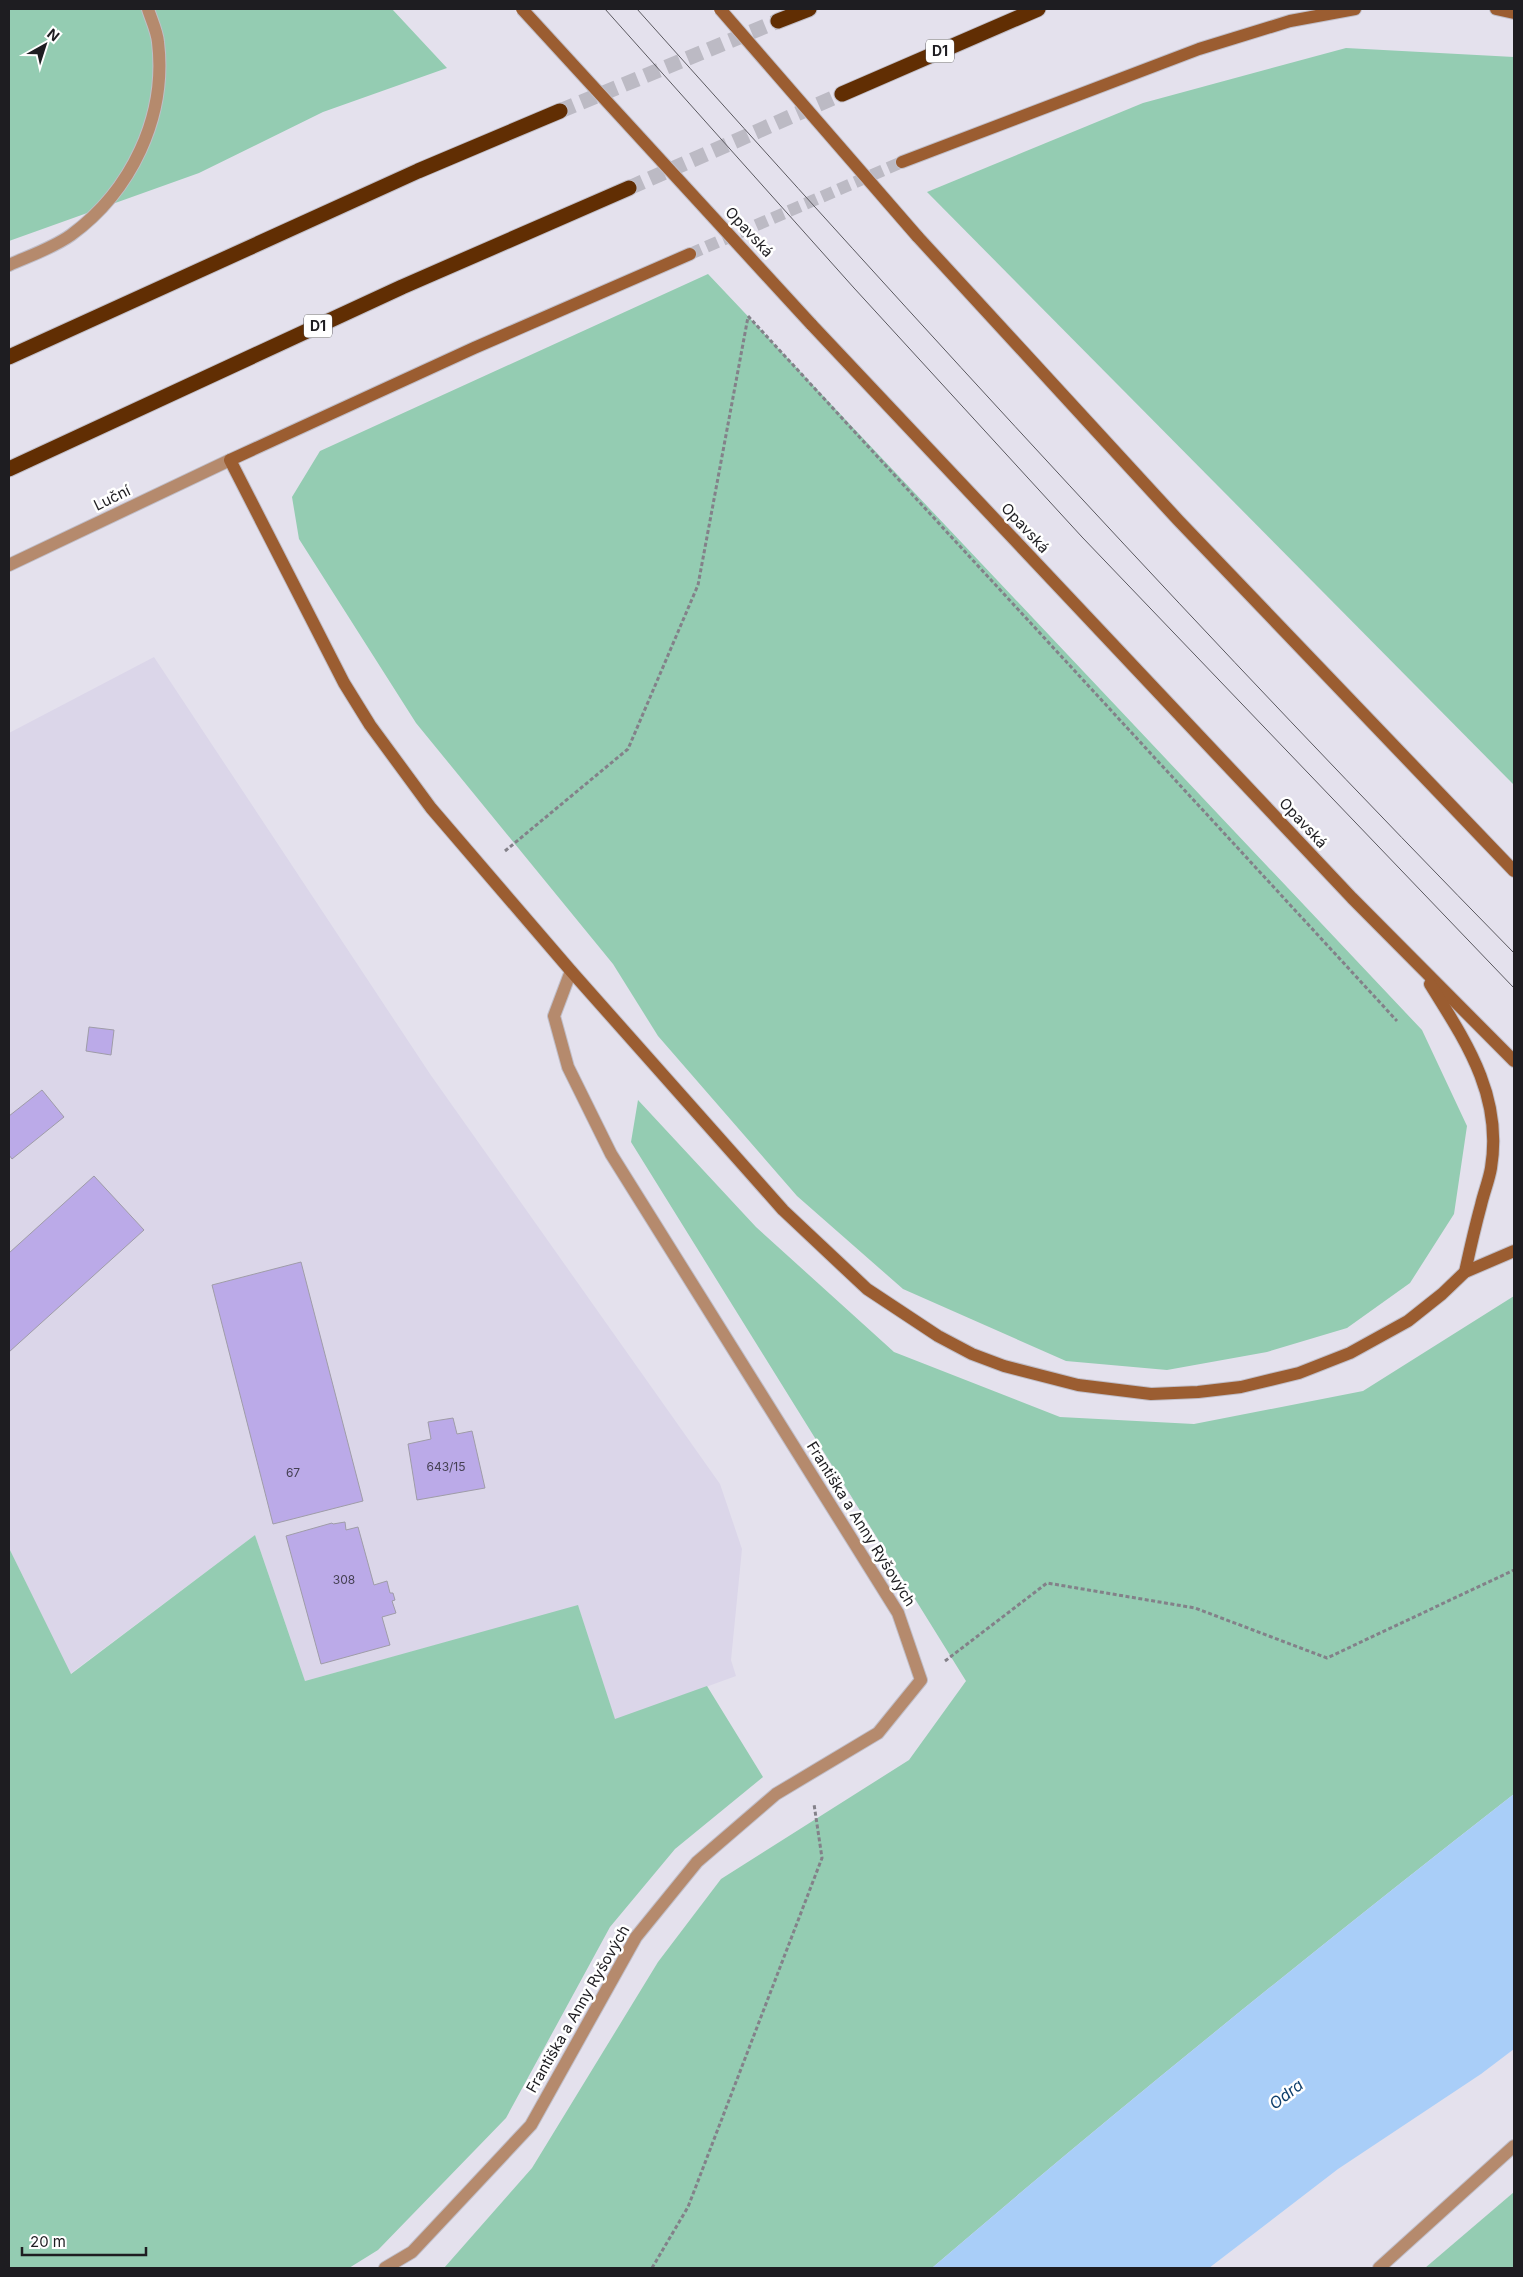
<svg xmlns="http://www.w3.org/2000/svg" width="1523" height="2277" font-family="Inter,sans-serif">
<style>
.built{fill:#dbd6e9}
.green{fill:#94ccb2}
.water{fill:#a9cef8}
.building{fill:#bbaae8;stroke:#9f9ca8}
.lines{fill:none;stroke-linecap:round;stroke-linejoin:round}
.secondary-tunnel{stroke:#bcbac4;stroke-width:12;stroke-dasharray:12 6;stroke-linecap:butt}
.highway-tunnel{stroke:#bcbac4;stroke-width:15;stroke-dasharray:15 8;stroke-linecap:butt}
.lane-casing{stroke:#c0bec8;stroke-width:14}
.street-casing{stroke:#c0bec8;stroke-width:14}
.secondary-casing{stroke:#c0bec8;stroke-width:14}
.highway-casing{stroke:#c0bec8;stroke-width:17}
.path{stroke:#838189;stroke-width:3;stroke-dasharray:4 2.5;stroke-linecap:butt}
.lane{stroke:#b58a6d;stroke-width:12}
.street{stroke:#b58a6d;stroke-width:12}
.secondary{stroke:#9b5d31;stroke-width:12}
.highway{stroke:#612e03;stroke-width:15}
.tram{stroke:#5b5960;stroke-width:1}
.secondary-bridge-casing{stroke:#c0bec8;stroke-width:14;stroke-linecap:butt}
.secondary-bridge{stroke:#9b5d31;stroke-width:12}
.labels{text-anchor:middle;stroke-width:5;stroke-linejoin:round;paint-order:stroke}
.number-label{font-size:12px;fill:#454053}
.shield{fill:#fff;stroke:#626164;stroke-width:1}
.shield-label{font-size:14px;font-weight:bold;fill:#1e1d21}
.street-label{font-size:15px;fill:#1e1d21;stroke:#fff}
.water-label{font-size:16px;font-style:italic;fill:#0e3f6d;stroke:#fff}
</style>
<rect width="100%" height="100%" fill="#e4e1ed"/>
<path class="built" d="M154 657 430 1074 720 1484 742 1549 731 1660 736 1676 615 1720 578 1606 305 1681 255 1535 70 1674 9 1548V733Z"/>
<g class="green">
<path d="M9 9H392L447 68 323 112 199 173 9 241Z"/>
<path d="M1346 48 1514 57V785L927 192 1143 103Z"/>
<path d="M708 274 1422 1030 1467 1126 1454 1214 1410 1283 1347 1328 1267 1352 1167 1370 1066 1361 903 1289 797 1196 658 1036 613 964 416 723 299 539 292 497 320 451Z"/>
<path d="M638 1100 756 1227 894 1352 1060 1417 1194 1424 1363 1391 1514 1296V1794C1317 1948 1122 2105 932 2268H444L532 2168 658 1962 721 1879 909 1760 966 1681 631 1142Z"/>
<path d="M255 1535 305 1681 578 1605 615 1719 707 1686 763 1777 675 1849 610 1927 506 2118 378 2250 349 2268H9V1548L71 1674Z"/>
<path d="M1514 2192V2268H1425Z"/>
</g>
<path class="water" d="M1514 1794V2049L1481 2074 1338 2169 1209 2268H932C1122 2105 1317 1948 1514 1794Z"/>
<g class="building">
<path d="M89 1027 114 1030 111 1055 86 1051Z"/>
<path d="M42 1090 64 1117 12 1159 9 1155V1116Z"/>
<path d="M94 1176 144 1230 9 1352V1253Z"/>
<path d="M301 1262 363 1501 273 1524 212 1285Z"/>
<path d="M453 1418 457 1434 472 1431 485 1488 417 1500 408 1444 431 1439 428 1422Z"/>
<path d="M345 1522 346 1530 358 1527 374 1585 387 1581 390 1593H393L395 1600 392 1601 396 1613 382 1617 390 1645 321 1664 286 1536 332 1523 333 1524Z"/>
</g>
<g class="lines">
<path class="secondary-tunnel" d="M690 254 902 162"/>
<g class="highway-tunnel">
<path d="M560 111 778 21"/>
<path d="M629 188 842 94"/>
</g>
<defs>
<g id="lane">
<path d="M9 265C29 256 53 248 71 235 131 191 167 117 158 42 157 31 151 19 148 9"/>
<path d="M1379 2268 1514 2146"/>
</g>
<g id="street">
<path d="M9 565 230 460"/>
<path d="M385 2268 412 2252 531 2125 636 1937 697 1862 776 1794 878 1733 921 1680 898 1613 611 1154 568 1067 554 1016 571 971"/>
</g>
<g id="secondary">
<path d="M1496 9 1514 13"/>
<path d="M902 162 1199 49 1290 21 1355 9"/>
<path d="M917 236 1178 520 1514 871"/>
<path d="M690 254 474 348 230 460 344 683 370 725 431 808 571 971 783 1210 867 1289 938 1336 972 1354 1004 1366 1078 1385 1151 1394 1198 1392 1241 1387 1299 1373 1350 1353 1408 1321 1442 1294 1465 1272 1514 1251"/>
<path d="M811 324 1352 898 1514 1061"/>
<path d="M1430 984C1466 1042 1503 1096 1491 1168 1489 1180 1484 1192 1481 1205 1475 1227 1470 1249 1465 1272"/>
</g>
<g id="highway">
<path d="M778 21 809 9"/>
<path d="M842 94 1038 9"/>
<path d="M9 357 418 171 560 111"/>
<path d="M9 469 402 287 629 188"/>
</g>
</defs>
<use href="#lane" class="lane-casing"/>
<use href="#street" class="street-casing"/>
<use href="#secondary" class="secondary-casing"/>
<use href="#highway" class="highway-casing"/>
<g class="path">
<path d="M748 316 1397 1021"/>
<path d="M505 851 628 749 698 585 748 317"/>
<path d="M945 1661 1047 1583 1195 1608 1327 1658 1514 1570"/>
<path d="M652 2268 688 2207 822 1858 814 1804"/>
</g>
<use href="#lane" class="lane"/>
<use href="#street" class="street"/>
<use href="#secondary" class="secondary"/>
<use href="#highway" class="highway"/>
<g class="tram">
<path d="M605 9 854 288 1082 537 1514 988"/>
<path d="M637 9C923 329 1213 646 1514 953"/>
</g>
<defs>
<g id="secondary-bridge">
<path d="M522 9 811 324"/>
<path d="M720 9 917 236"/>
</g>
</defs>
<use href="#secondary-bridge" class="secondary-bridge-casing"/>
<use href="#secondary-bridge" class="secondary-bridge"/>
</g>
<g class="labels">
<g class="number-label">
<text x="446" y="1471">643/15</text>
<text x="293" y="1477">67</text>
<text x="344" y="1584">308</text>
</g>
<g class="shield">
<rect x="926" y="39.5" width="28" height="23" rx="4"/>
<rect x="304" y="314.5" width="28" height="23" rx="4"/>
</g>
<g class="shield-label">
<text x="940" y="56">D1</text>
<text x="318" y="331">D1</text>
</g>
<g class="street-label">
<text transform="translate(749 232) rotate(47)" y="5">Opavská</text>
<text transform="translate(112 498) rotate(-26)" y="5">Luční</text>
<text transform="translate(1025 528) rotate(47)" y="5">Opavská</text>
<text transform="translate(1303 823) rotate(47)" y="5">Opavská</text>
<text transform="translate(861 1524) rotate(58)" y="5">Františka a Anny Ryšových</text>
<text transform="translate(578 2009) rotate(-60)" y="5">Františka a Anny Ryšových</text>
</g>
<g class="water-label">
<text transform="translate(1286 2094) rotate(-38)" y="6">Odra</text>
</g>
</g>
<rect width="1523" height="2277" fill="none" stroke="#1e1d21" stroke-width="20"/>
<g transform="translate(45 45) rotate(39)" stroke="#ffffff" stroke-width="4" paint-order="stroke">
<path d="M0-4L9 19L0 12L-9 19Z" fill="#1e1d21"/>
<text y="-8" font-size="14" font-weight="bold" text-anchor="middle" fill="#1e1d21">N</text>
</g>
<path d="M22 2247v8h124v-8" fill="none" stroke="#1e1d21" stroke-width="2.5"/>
<text x="30" y="2247" font-size="15" fill="#1e1d21" stroke="#ffffff" stroke-width="4" paint-order="stroke">20 m</text>
</svg>
